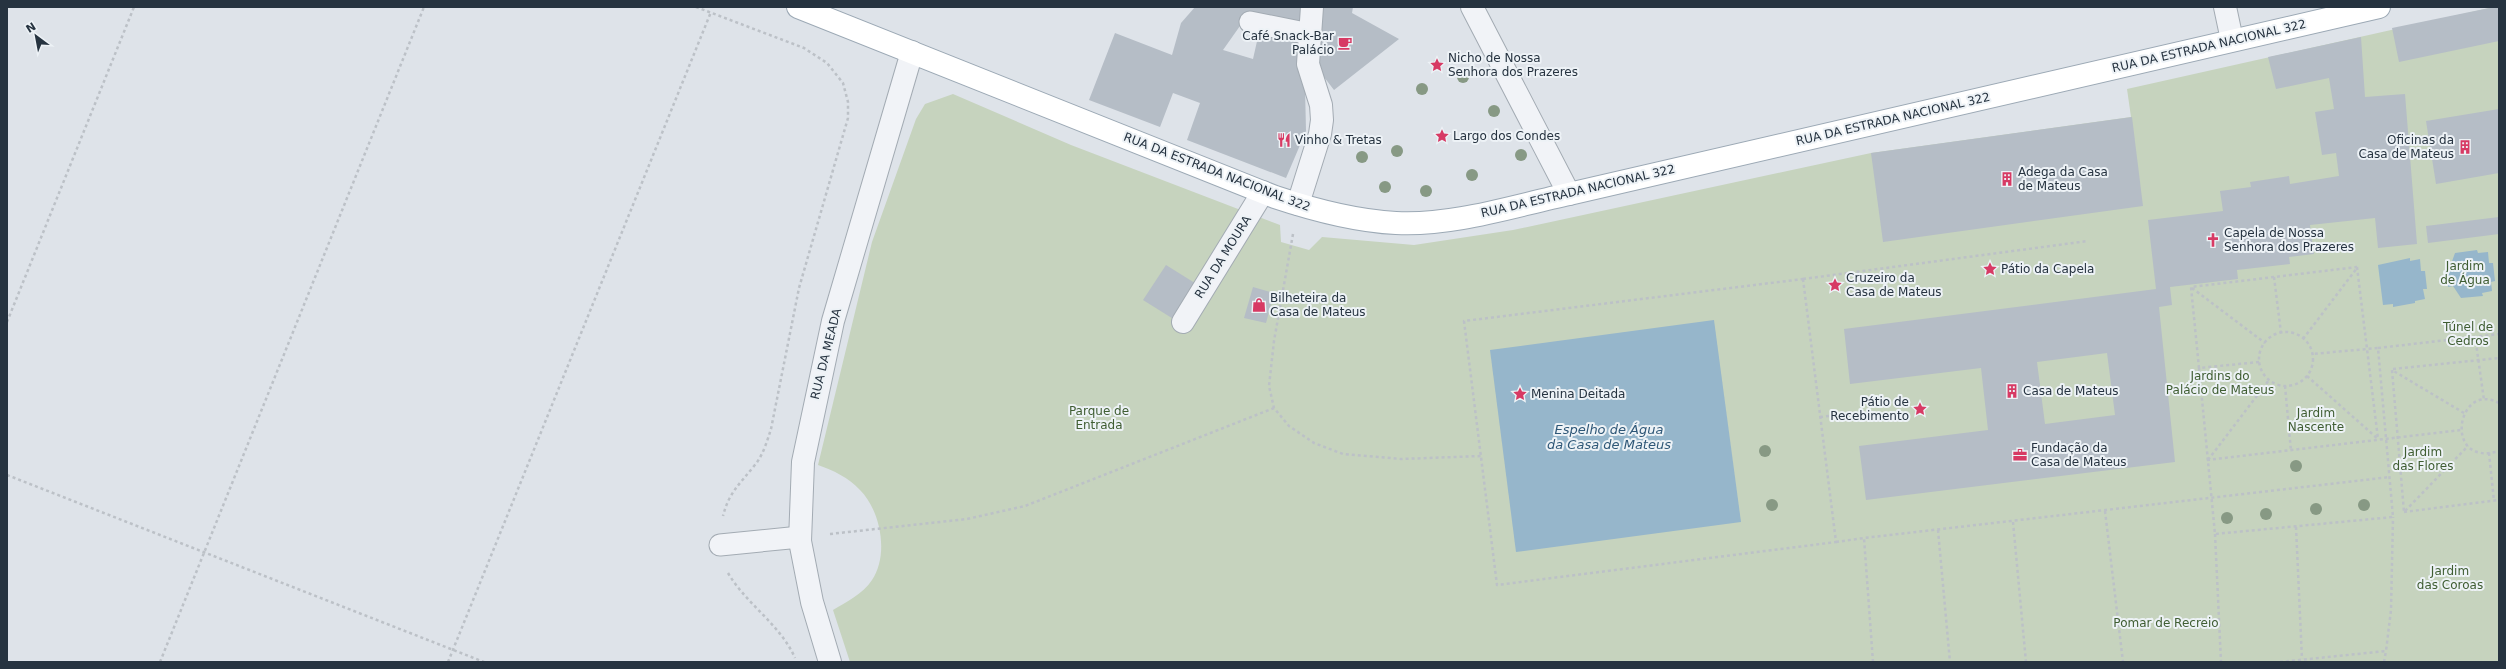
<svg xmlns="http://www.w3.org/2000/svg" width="2506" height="669" font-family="'DejaVu Sans',sans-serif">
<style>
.green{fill:#c6d3be}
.water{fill:#96b6cb}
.building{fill:#b5bdc6;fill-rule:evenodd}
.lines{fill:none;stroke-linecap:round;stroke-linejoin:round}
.lane-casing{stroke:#a3abb3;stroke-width:23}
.street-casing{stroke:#a3abb3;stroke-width:24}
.primary-casing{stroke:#9ca9b5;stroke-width:24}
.path{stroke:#bcc1c7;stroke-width:2.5;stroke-dasharray:3 3;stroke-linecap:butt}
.lane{stroke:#f1f3f7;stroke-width:21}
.street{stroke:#f1f3f7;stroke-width:22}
.primary{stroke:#fff;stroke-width:22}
.tree{fill:#879984}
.labels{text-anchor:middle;stroke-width:4;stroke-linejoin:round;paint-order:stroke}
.poi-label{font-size:12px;fill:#263340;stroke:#edf2f6;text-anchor:start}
.street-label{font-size:12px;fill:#263340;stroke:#edf2f6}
.park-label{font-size:12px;fill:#3f5d32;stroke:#edf2f6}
.water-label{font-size:13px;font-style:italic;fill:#2e5777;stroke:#edf2f6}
</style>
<rect width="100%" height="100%" fill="#dee3e9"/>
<path class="green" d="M2494 7H2499V662H850L833 610C846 602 863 594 872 580 889 555 881 511 860 490 848 477 834 471 818 465L872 242 916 119 925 104 953 94 1071 145 1280 225 1281 242 1309 250 1322 237 1414 245 1513 230 1871 153 2131 117 2127 89Z"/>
<g class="water">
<path d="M2477 250 2478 253 2488 252 2489 263H2493L2495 281 2491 282 2492 291 2482 293 2483 296 2461 298 2453 286 2448 287 2445 268 2450 267 2455 253Z"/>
<path d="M2410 258V261L2420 259 2421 271H2425L2427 289H2423L2425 299 2415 301V303L2393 307V304L2383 305 2378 265Z"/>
<path d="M1714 320 1741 522 1516 552 1490 350Z"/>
</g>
<g class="building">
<path d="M1195 7H1304L1300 27 1247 16 1223 50 1253 59 1260 28 1304 43 1306 131 1286 178 1187 140 1200 103 1173 93 1160 127 1089 100 1115 33 1172 55 1181 23Z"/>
<path d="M1321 7H1353L1352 13 1399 39 1334 90 1311 60Z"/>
<path d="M2494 7H2499V41L2399 62 2392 28Z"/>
<path d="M2361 37 2365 97 2405 94 2417 244 2378 248 2375 218 2310 225 2314 254 2289 257 2290 264 2237 270 2238 279 2170 287 2172 305 2159 307 2175 462 1866 500 1859 446 1988 430 1981 368 1850 384 1844 329 2156 289 2148 220 2223 211 2220 191 2251 187 2250 182 2289 176 2290 184 2339 176 2336 153 2322 155 2315 112 2334 109 2329 78 2276 89 2268 57ZM2107 353 2115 415 2045 424 2037 362Z"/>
<path d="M1434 60 1443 62 1441 70 1432 69Z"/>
<path d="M2499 109V173L2436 184 2426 121Z"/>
<path d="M2132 117 2143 206 1883 242 1871 153Z"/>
<path d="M2499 217V234L2428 243 2426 226Z"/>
<path d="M1166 265 1198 285 1175 320 1143 300Z"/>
<path d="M1253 287 1274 293 1266 323 1244 318Z"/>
</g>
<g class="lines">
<defs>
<g id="lane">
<path d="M1250 22 1310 34"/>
<path d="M720 545 800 537"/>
</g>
<g id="street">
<path d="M1472 7 1569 194"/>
<path d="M2225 7 2232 40"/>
<path d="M1298 204 1320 134 1322 120 1321 105 1308 64 1312 7"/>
<path d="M1183 322 1263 192"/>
<path d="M830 662 812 602 800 541 803 462 833 321 912 52"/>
</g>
<path id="primary" d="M798 7 1275 197C1314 210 1355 221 1396 223 1453 226 1513 206 1569 194L2379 7"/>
</defs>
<use href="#lane" class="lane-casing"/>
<use href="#street" class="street-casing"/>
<use href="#primary" class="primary-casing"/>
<g class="path">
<path d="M696 7 804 48 827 63 843 83 848 102V118L799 288 771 429C767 441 763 456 754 466 740 484 729 492 723 516"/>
<path d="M1293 234 1274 341 1269 386 1274 408 1289 426 1314 443 1343 454 1401 459 1481 456"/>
<path d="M2357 267 2378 439"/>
<path d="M2274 277 2281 333"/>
<path d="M1803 279 1836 542 1497 585 1464 321Z"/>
<path d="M1803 279 2088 241"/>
<path d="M2192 288 2265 343"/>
<path d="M7 322 134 7"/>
<circle cx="2286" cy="359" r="27"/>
<path d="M2475 336 2484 400"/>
<path d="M2303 339 2357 268"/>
<path d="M2378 348 2499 334"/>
<path d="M2259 362 2199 368 2215 534 2393 517 2378 348 2312 354"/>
<path d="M2199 368 2191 287 2357 267"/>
<path d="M2393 369 2499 358"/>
<path d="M2307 376 2378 439"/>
<path d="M2285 386 2291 451"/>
<path d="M2499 403C2457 380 2442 468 2499 451"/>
<path d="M2464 413 2392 370 2404 512 2468 446"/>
<path d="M1820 417 1854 413"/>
<path d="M2489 453 2494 501"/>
<path d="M2207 460 2461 430"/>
<path d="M2208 460 2269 380"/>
<path d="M7 475 484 662"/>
<path d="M2105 511 2123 662"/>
<path d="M2404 512 2499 500"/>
<path d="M2013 522 2026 662"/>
<path d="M2296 527 2302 659"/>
<path d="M1938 530 1950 662"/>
<path d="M830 534 967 519 1025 506 1274 408"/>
<path d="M2215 534 2221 662"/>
<path d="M1836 542 1864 538"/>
<path d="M728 573C747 605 780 624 795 658"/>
<path d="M160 662 424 7"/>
<path d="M448 662 711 12"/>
<path d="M1873 662 1864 538 2390 477"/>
<path d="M2280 662 2386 651 2391 610 2393 517"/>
<path d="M2384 662 2386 651"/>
</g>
<use href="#lane" class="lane"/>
<use href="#street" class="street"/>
<use href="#primary" class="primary"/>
</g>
<g class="tree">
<circle cx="1463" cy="77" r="6"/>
<circle cx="1422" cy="89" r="6"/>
<circle cx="1494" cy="111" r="6"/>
<circle cx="1397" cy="151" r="6"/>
<circle cx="1521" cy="155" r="6"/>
<circle cx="1362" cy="157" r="6"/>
<circle cx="1472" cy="175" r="6"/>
<circle cx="1385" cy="187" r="6"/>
<circle cx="1426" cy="191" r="6"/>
<circle cx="1765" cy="451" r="6"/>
<circle cx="2296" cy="466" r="6"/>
<circle cx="1772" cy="505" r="6"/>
<circle cx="2364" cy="505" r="6"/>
<circle cx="2316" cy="509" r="6"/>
<circle cx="2266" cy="514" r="6"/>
<circle cx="2227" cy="518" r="6"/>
</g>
<defs>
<symbol id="cafe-bare" viewBox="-9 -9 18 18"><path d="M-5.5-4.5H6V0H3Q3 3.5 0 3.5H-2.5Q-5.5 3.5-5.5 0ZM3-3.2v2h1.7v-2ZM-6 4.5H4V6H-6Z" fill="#d73a64" stroke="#edf2f6" stroke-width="2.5" paint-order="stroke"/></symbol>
<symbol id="sight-bare" viewBox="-9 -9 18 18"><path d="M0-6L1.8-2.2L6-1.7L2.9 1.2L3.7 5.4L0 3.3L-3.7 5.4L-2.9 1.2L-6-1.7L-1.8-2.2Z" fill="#d73a64" stroke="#edf2f6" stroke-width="2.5" paint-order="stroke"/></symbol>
<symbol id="restaurant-bare" viewBox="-9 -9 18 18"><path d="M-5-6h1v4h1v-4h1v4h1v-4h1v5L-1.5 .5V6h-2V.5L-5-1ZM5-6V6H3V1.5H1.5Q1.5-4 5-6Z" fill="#d73a64" stroke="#edf2f6" stroke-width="2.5" paint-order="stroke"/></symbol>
<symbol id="building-bare" viewBox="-9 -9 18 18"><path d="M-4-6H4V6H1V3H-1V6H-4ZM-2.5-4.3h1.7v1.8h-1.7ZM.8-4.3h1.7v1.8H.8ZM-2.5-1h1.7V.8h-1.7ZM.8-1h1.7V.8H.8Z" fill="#d73a64" stroke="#edf2f6" stroke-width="2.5" paint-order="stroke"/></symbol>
<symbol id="church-bare" viewBox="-9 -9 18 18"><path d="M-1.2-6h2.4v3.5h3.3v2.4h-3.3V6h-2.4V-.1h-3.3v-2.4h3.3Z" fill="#d73a64" stroke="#edf2f6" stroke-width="2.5" paint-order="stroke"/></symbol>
<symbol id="shop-bare" viewBox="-9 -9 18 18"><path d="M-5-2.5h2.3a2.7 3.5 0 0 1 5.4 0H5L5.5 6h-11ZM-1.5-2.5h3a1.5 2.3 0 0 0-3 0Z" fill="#d73a64" stroke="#edf2f6" stroke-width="2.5" paint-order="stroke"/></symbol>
<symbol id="office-bare" viewBox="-9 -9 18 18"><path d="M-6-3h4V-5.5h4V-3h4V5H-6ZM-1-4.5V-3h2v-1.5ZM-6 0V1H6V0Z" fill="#d73a64" stroke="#edf2f6" stroke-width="2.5" paint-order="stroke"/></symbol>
</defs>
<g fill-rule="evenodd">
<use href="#cafe-bare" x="1335" y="33" width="20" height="20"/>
<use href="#sight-bare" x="1427" y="55" width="20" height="20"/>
<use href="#sight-bare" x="1432" y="126" width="20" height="20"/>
<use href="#restaurant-bare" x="1274" y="130" width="20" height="20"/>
<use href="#building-bare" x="2455" y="137" width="20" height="20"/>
<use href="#building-bare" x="1997" y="169" width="20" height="20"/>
<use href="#church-bare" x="2203" y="230" width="20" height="20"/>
<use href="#sight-bare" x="1980" y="259" width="20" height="20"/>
<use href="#sight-bare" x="1825" y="275" width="20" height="20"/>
<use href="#shop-bare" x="1249" y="295" width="20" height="20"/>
<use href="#building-bare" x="2002" y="381" width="20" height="20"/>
<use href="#sight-bare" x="1510" y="384" width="20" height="20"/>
<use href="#sight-bare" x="1910" y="399" width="20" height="20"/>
<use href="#office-bare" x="2010" y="445" width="20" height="20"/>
</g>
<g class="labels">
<g class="poi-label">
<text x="1334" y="40" text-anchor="end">Café Snack-Bar<tspan x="1334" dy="14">Palácio</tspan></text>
<text x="1448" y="62">Nicho de Nossa<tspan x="1448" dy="14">Senhora dos Prazeres</tspan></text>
<text x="1453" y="140">Largo dos Condes</text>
<text x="1295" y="144">Vinho &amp; Tretas</text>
<text x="2454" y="144" text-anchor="end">Oficinas da<tspan x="2454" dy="14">Casa de Mateus</tspan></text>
<text x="2018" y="176">Adega da Casa<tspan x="2018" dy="14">de Mateus</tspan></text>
<text x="2224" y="237">Capela de Nossa<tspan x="2224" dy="14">Senhora dos Prazeres</tspan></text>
<text x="2001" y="273">Pátio da Capela</text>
<text x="1846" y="282">Cruzeiro da<tspan x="1846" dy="14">Casa de Mateus</tspan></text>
<text x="1270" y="302">Bilheteira da<tspan x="1270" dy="14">Casa de Mateus</tspan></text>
<text x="2023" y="395">Casa de Mateus</text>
<text x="1531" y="398">Menina Deitada</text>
<text x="1909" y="406" text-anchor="end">Pátio de<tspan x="1909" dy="14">Recebimento</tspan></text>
<text x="2031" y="452">Fundação da<tspan x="2031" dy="14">Casa de Mateus</tspan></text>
</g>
<g class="street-label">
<text transform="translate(2209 46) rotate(-13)" y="4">RUA DA ESTRADA NACIONAL 322</text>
<text transform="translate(1893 119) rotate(-13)" y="4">RUA DA ESTRADA NACIONAL 322</text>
<text transform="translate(1217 172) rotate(21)" y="4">RUA DA ESTRADA NACIONAL 322</text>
<text transform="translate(1578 191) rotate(-13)" y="4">RUA DA ESTRADA NACIONAL 322</text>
<text transform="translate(1223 257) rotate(-58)" y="4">RUA DA MOURA</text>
<text transform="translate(826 354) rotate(-76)" y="4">RUA DA MEADA</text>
</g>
<g class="park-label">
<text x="2465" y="270">Jardim<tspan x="2465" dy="14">de Água</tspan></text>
<text x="2468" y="331">Túnel de<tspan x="2468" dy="14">Cedros</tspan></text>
<text x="2220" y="380">Jardins do<tspan x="2220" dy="14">Palácio de Mateus</tspan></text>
<text x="1099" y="415">Parque de<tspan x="1099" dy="14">Entrada</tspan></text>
<text x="2316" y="417">Jardim<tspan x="2316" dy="14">Nascente</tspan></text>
<text x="2423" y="456">Jardim<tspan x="2423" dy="14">das Flores</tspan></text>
<text x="2450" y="575">Jardim<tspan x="2450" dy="14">das Coroas</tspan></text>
<text x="2166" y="627">Pomar de Recreio</text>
</g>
<g class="water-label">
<text x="1609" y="434">Espelho de Água<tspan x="1609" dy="15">da Casa de Mateus</tspan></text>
</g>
</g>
<rect width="2506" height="669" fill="none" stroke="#263340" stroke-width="16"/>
<g transform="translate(36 36) rotate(328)" stroke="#edf2f6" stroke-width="3" paint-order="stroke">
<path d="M0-3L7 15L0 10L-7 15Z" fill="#263340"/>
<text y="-6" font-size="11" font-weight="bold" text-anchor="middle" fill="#263340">N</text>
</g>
</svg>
